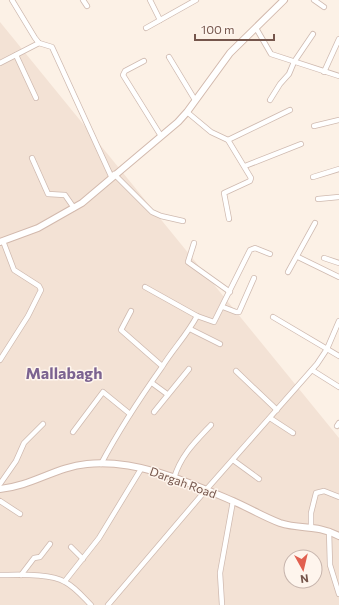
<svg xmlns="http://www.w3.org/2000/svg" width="339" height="605" font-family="Commissioner,sans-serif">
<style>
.residential{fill:#f3e2d5;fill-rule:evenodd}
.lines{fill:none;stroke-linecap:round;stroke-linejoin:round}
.street-casing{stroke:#cfbab0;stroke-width:6}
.secondary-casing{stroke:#d2b9ad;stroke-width:8}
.street{stroke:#fff;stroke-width:4.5}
.secondary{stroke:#fff;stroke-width:6}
.labels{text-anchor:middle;stroke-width:3;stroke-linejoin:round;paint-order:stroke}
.street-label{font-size:12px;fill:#75564c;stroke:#fef5ed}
.district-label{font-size:16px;font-weight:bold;fill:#7c6391;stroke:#fef5ed}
</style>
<rect width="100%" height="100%" fill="#fcf1e6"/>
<path class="residential" d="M0 22 339 438V605H0ZM291 557H315V581H291Z"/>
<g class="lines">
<defs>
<g id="street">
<path d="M12 0 35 38 39 43 52 47 111 176"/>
<path d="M83 0 87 6"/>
<path d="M150 0 160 20"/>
<path d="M314 0 324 7"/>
<path d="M146 28 196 0"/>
<path d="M256 28 271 54 339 76"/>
<path d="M16 55 36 98"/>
<path d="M169 57 195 100"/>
<path d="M144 61 125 71 123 75 161 136"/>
<path d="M0 63 39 43"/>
<path d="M324 72 339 39"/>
<path d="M270 100 280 84 289 74 294 62 313 34"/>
<path d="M187 112 211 132 228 140 251 178 250 181 224 193 229 219"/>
<path d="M314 126 339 120"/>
<path d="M228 140 290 110"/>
<path d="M32 158 48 194 65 195 74 208"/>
<path d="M245 166 301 144"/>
<path d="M114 174 152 212 161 216 183 221"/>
<path d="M313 177 339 169"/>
<path d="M318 199 339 197"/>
<path d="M194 243 188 262 230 292"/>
<path d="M298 257 339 277"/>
<path d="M324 258 339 263"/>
<path d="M288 272 315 223"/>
<path d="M145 287 197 316 214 322 250 250 255 248 270 254"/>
<path d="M223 307 236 312H239L254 278"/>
<path d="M131 311 121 330 162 366"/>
<path d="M273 317 339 356"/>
<path d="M190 329 220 344"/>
<path d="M0 360 28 316 41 290 39 286 14 270 3 241"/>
<path d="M312 370 339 387"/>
<path d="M236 371 277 410"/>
<path d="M152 383 167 394"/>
<path d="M154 412 189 369"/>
<path d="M270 418 293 433"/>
<path d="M337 426 339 423"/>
<path d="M73 432 103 392 130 414"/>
<path d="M233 460 259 479"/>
<path d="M101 464C119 430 140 398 162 367 173 349 187 335 197 316"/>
<path d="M174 478C181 455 195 442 211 425"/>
<path d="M0 484 16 461 24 443 43 424"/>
<path d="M0 501 20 514"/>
<path d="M311 526V513L316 493 324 491 339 497"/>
<path d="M329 531 330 565 339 594"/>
<path d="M71 547 83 559"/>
<path d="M0 575C17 575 51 573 65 582 75 587 83 597 91 605"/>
<path d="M21 575 34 558 40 557 50 544"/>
<path d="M65 581 99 538 141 469"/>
<path d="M108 605 205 491 317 364 327 349 339 321"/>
<path d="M222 605 220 573 233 501"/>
</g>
<g id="secondary">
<path d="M0 242 38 228 82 203 178 122 187 112 230 53 284 0"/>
<path d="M0 489C32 486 56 467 87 464 137 459 188 482 233 501 249 508 264 517 280 523 302 530 316 524 339 536"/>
</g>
</defs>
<use href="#street" class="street-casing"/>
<use href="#secondary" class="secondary-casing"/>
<use href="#street" class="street"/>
<use href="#secondary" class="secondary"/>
</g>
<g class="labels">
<g class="street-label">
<text transform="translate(183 483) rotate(20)" y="4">Dargah Road</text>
</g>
<g class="district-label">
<text x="64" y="379">Mallabagh</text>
</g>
</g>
<g transform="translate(303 569) rotate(172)"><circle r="19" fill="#fef5ed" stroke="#c7b5ad"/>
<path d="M0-3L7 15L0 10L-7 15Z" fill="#e16050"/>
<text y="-6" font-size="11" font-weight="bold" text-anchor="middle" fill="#75564c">N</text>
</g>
<path d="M195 34v6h79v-6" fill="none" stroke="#75564c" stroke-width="2"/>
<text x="201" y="34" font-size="12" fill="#75564c" stroke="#fef5ed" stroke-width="3" paint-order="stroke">100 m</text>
</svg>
